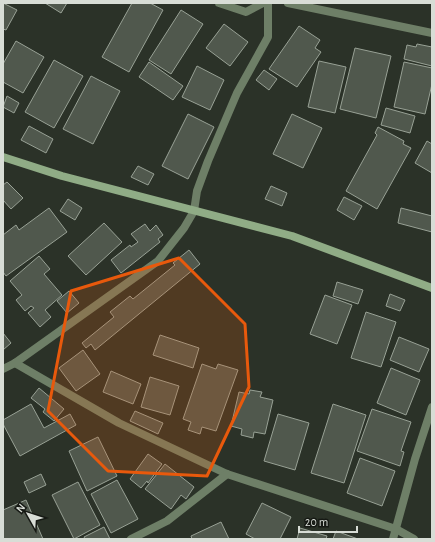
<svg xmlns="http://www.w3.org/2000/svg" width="435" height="542" font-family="'Alegreya Sans',sans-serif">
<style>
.building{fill:#50584d;stroke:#98a195}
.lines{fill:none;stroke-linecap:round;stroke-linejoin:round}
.minor{stroke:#6e7f67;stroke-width:8}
.secondary{stroke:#90ac86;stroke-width:8}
.marked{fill:#e8590c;fill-opacity:0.2;stroke:#e8590c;stroke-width:3;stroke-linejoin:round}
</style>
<rect width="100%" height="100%" fill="#2b3228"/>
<g class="building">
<path d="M3 3 17 10 6 30 3 29Z"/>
<path d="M45 3H67L61 13Z"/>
<path d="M132 3H150L163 10 129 72 102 57Z"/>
<path d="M181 10 203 24 171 74 149 60Z"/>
<path d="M224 24 248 42 230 66 206 48Z"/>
<path d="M299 26 320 40 315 48 321 52 297 87 269 69Z"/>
<path d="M16 41 44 57 23 93 3 82V64Z"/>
<path d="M417 44 432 47V66L404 59 407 45 416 47Z"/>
<path d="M355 48 391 56 376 118 340 109Z"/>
<path d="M54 60 83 76 54 128 25 112Z"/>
<path d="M319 61 346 67 335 113 308 107Z"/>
<path d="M149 62 183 86 173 100 139 77Z"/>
<path d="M404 62 432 68V84L425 114 394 107Z"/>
<path d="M197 66 224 80 210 110 182 97Z"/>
<path d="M264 70 277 79 269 90 256 80Z"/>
<path d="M91 76 120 91 93 144 63 129Z"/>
<path d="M7 96 19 103 14 113 3 107Z"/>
<path d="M386 108 415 116 410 133 381 125Z"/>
<path d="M188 114 214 127 188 179 162 166Z"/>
<path d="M292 114 322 128 303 168 273 154Z"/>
<path d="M29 126 53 139 46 153 21 140Z"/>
<path d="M378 127 404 141 403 144 411 148 377 209 346 191 377 135 375 133Z"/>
<path d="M427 141 432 144V173L415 163Z"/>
<path d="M138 166 154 174 148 185 131 177Z"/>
<path d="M7 182 23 198 11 209 3 200V185Z"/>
<path d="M271 186 287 193 282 206 265 199Z"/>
<path d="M344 197 362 206 354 220 337 210Z"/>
<path d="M68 199 82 208 75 220 60 211Z"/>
<path d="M49 208 67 232 6 276 3 272V235L16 225 19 230Z"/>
<path d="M401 208 432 216V232L398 223Z"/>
<path d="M104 223 122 242 86 275 68 256Z"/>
<path d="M145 224 150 231 156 225 163 235 158 239 160 242 121 273 111 260 130 245 131 247 138 242 131 234Z"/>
<path d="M189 250 200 264 95 350 91 344 86 348 82 343 114 317 110 312 130 296 133 299 175 265 173 263Z"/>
<path d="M39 256 50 269 44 274 62 295 45 310 51 317 40 327 28 313 34 308 31 306 25 311 16 300 22 295 10 281Z"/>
<path d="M337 282 363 290 358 304 333 296Z"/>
<path d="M69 291 79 303 67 313 57 301Z"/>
<path d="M390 294 405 300 400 311 386 306Z"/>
<path d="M325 295 352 305 337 344 310 334Z"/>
<path d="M366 312 396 322 381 367 351 358Z"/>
<path d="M3 333 11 343 3 350Z"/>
<path d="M160 335 199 348 193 368 153 355Z"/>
<path d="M399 337 429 349 419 372 390 360Z"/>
<path d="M83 350 100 374 76 391 59 368Z"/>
<path d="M202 364 216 369 218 364 238 370 216 431 202 427 200 434 188 430 191 422 183 419Z"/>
<path d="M391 368 420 380 406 415 377 403Z"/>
<path d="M111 371 141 384 133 404 103 392Z"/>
<path d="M150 377 179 386 170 415 141 407Z"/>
<path d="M39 388 64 409 54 421 43 412 45 409 31 398Z"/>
<path d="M250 390 262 392 260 397 273 400 265 434 254 432 253 438 241 435 242 429 231 426 239 392 249 394Z"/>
<path d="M31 404 44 428 70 414 76 425 20 456 3 424V420Z"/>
<path d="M333 404 366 415 344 483 311 473Z"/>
<path d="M372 409 411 422 401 451 404 452 400 466 357 451Z"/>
<path d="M135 411 163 423 158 434 130 421Z"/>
<path d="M278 414 309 423 295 470 264 461Z"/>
<path d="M98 437 117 476 87 491 69 451Z"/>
<path d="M148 454 162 464 148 483 147 481 141 488 130 479Z"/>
<path d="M360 458 395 471 382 506 347 493Z"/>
<path d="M165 464 194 487 186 499 181 495 171 509 145 489Z"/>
<path d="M41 474 46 485 29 493 24 482Z"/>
<path d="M117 480 138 519 111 533 91 494Z"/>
<path d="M78 482 100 525 74 539 52 495Z"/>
<path d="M26 500 43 539H3V510Z"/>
<path d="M262 503 291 517 280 539H255L246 534Z"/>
<path d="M221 522 229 539H192L191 536Z"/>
<path d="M104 527 110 539H85L84 537Z"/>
<path d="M300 528 327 536 326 539H297Z"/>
<path d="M336 531 358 539H333Z"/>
</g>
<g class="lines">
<g class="minor">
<path d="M219 3 246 12 263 3"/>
<path d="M288 3 432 33"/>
<path d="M15 363 119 423 227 474 396 529 414 539"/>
<path d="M3 369 15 363 158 261 184 228 194 211 197 191 208 161 237 93 268 37V3"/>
<path d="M131 539 167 521 227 474"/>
<path d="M393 539 415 459 432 407"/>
</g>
<path class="secondary" d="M3 157 62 176 292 236 432 288"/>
</g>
<path class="marked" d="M179 258 245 324 249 387 207 476 108 471 48 411 71 291Z"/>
<rect width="435" height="542" fill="none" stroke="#d8ddd6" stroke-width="8"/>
<g transform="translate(28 514) rotate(309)" stroke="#161914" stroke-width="3" paint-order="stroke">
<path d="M0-3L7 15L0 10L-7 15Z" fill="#d8ddd6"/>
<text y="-6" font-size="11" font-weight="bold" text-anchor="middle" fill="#d8ddd6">N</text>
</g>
<path d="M299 526v6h58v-6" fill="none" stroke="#d8ddd6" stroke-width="2"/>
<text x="305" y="526" font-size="12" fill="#d8ddd6" stroke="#161914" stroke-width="3" paint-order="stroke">20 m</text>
</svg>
